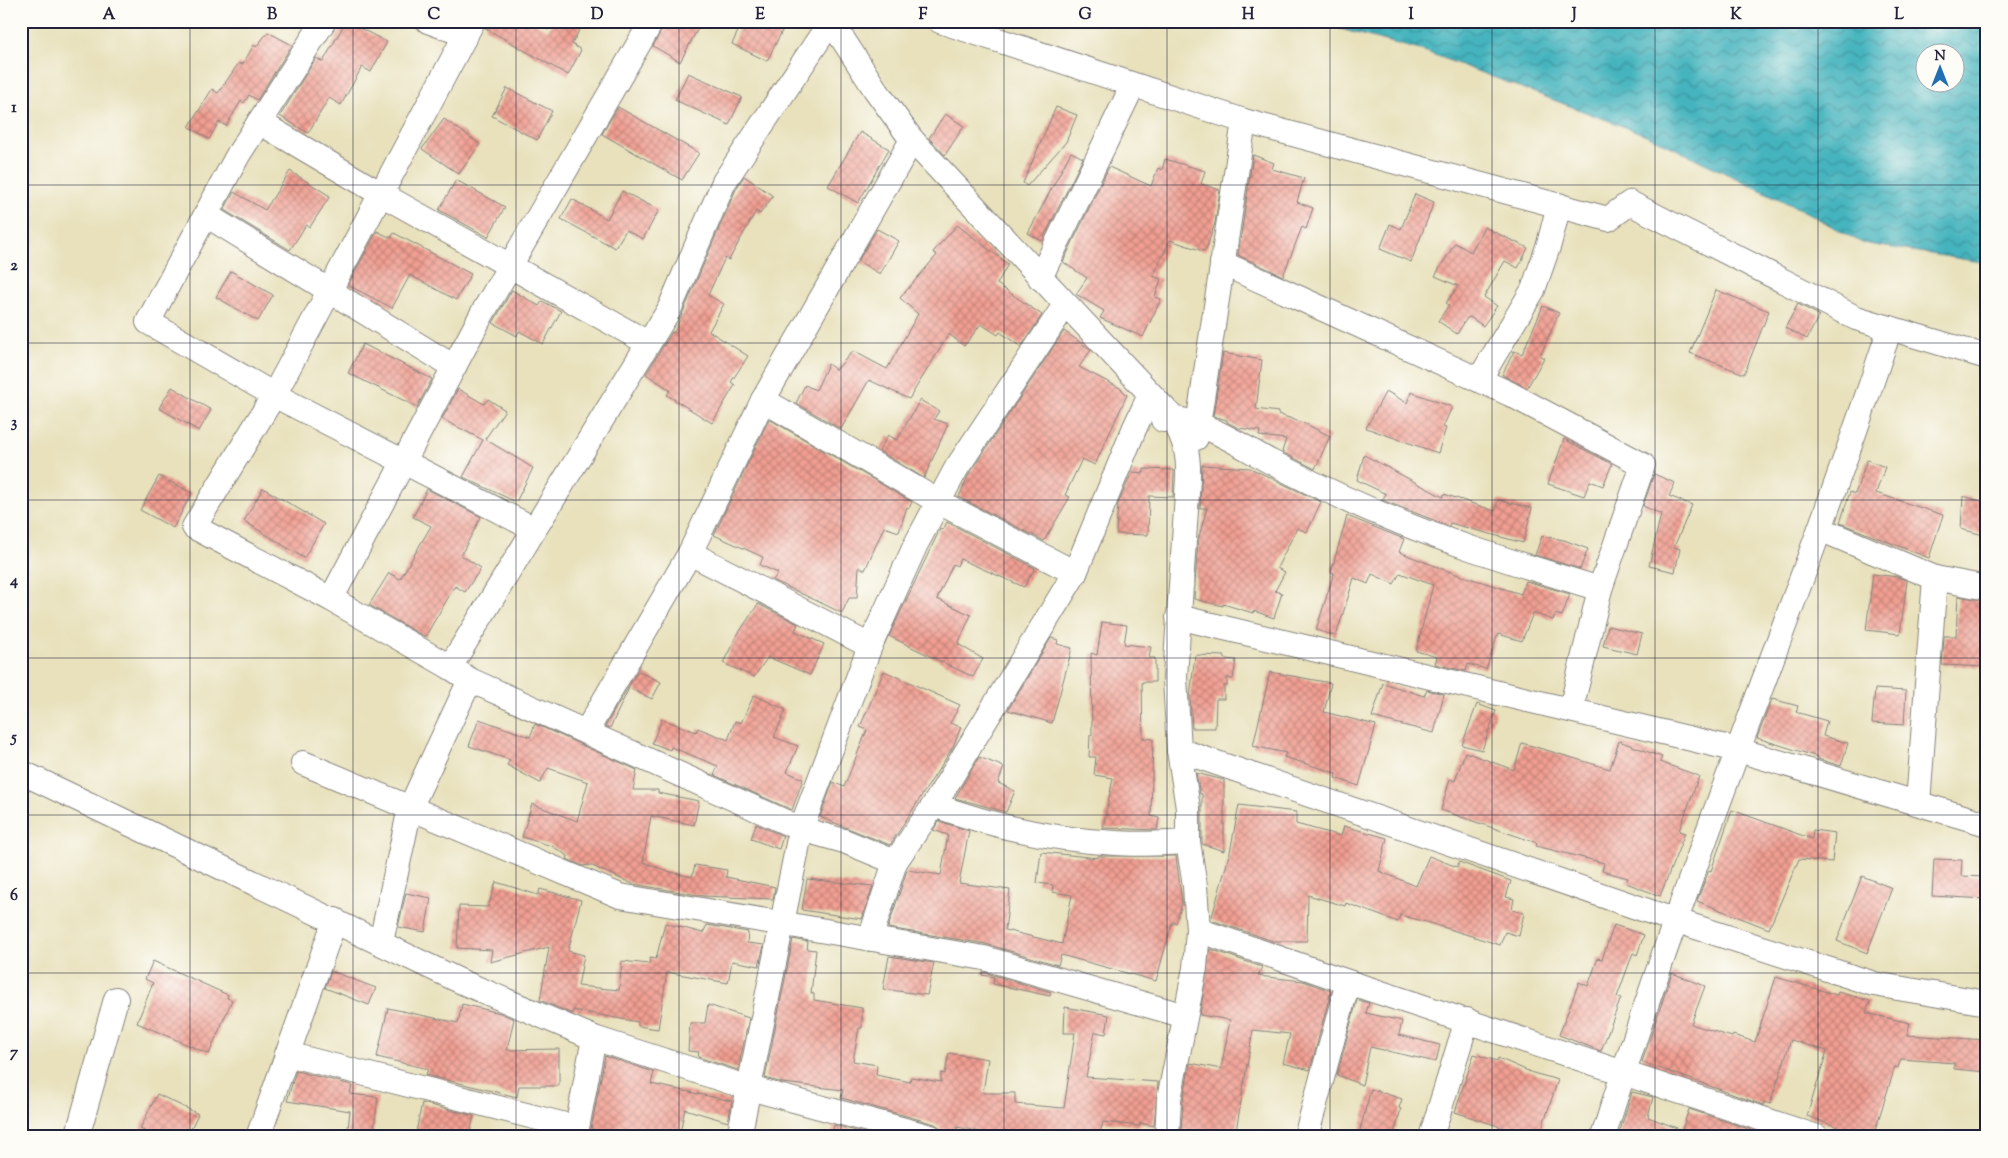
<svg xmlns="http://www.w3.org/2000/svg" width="2008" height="1158" font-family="'Sorts Mill Goudy',serif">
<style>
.water{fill:url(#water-waves);stroke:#346b7c;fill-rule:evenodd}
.building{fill:url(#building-cross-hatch)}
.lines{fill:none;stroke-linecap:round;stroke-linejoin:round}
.street-casing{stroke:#85827c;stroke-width:26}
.street{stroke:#fff;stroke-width:24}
.grid{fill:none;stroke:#22223b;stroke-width:1;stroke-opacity:0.55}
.neatline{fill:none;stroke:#22223b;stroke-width:2}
.grid-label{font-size:16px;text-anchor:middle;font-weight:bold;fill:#22223b}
</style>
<defs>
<pattern id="water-waves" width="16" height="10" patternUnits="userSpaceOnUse" patternTransform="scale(1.25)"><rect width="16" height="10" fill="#45b4be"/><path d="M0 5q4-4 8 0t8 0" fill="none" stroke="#39929c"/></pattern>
<pattern id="building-cross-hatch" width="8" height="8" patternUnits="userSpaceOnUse" patternTransform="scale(1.25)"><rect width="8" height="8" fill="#f19f92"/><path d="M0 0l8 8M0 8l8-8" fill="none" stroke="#c38178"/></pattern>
</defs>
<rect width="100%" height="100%" fill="#fdfcf7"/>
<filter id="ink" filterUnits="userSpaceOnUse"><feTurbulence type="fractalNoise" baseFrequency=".02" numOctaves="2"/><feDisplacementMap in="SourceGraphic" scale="10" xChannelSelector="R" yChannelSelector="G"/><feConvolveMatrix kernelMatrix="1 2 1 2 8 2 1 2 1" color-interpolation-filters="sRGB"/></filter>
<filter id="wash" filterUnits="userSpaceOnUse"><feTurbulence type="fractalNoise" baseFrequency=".0096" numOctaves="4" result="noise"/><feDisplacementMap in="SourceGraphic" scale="20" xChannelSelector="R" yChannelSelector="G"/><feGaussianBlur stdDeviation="1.12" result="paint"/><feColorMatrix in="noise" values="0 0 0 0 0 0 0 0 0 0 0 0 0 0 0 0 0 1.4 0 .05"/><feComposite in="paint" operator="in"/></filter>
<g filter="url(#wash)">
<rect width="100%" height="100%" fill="#e8e1bc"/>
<path class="water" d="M1310 21H1987V263L1862 243 1808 213 1649 136 1424 51ZM1926 52H1956V82H1926Z"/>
<g id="blocks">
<g class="building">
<path d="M346 21 387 42 371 72 362 67 341 105 329 98 308 133 280 116 316 58 323 62Z"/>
<path d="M487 21H532L548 30 553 21H584L572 44 581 50 568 75 485 28Z"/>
<path d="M666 21H702L680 62 653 46Z"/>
<path d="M743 21H787L767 61 732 44Z"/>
<path d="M268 32 292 45 257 100 249 95 244 103 241 101 226 126 219 122 209 139 189 127 212 89 218 93 239 63 242 65 254 45 256 47Z"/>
<path d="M688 73 742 97 729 125 675 100Z"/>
<path d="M507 88 552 111 537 140 492 116Z"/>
<path d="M618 107 699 153 682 180 602 134Z"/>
<path d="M1056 107 1077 115 1066 142 1027 186 1023 183Z"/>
<path d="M945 114 964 126 945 155 929 138Z"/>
<path d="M444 119 480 144 459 174 422 149Z"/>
<path d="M860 132 889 149 858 203 828 186Z"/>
<path d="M1071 152 1083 158 1042 241 1028 233Z"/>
<path d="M1253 155 1274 163 1272 169 1304 178 1297 202 1313 208 1306 229 1302 227 1283 276 1238 255Z"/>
<path d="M1165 159 1205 171 1201 184 1220 190 1215 223 1206 250 1203 251 1170 240 1153 276 1161 279 1155 297 1161 299 1143 337 1100 318 1104 311 1076 294 1087 278 1063 262 1109 167 1151 186 1158 168 1162 170Z"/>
<path d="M290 171 330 196 310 227 306 225 290 250 224 210 234 192 265 210Z"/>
<path d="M744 176 773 196 760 214 756 211 729 260 725 258 708 295 724 304 709 331 748 356 731 382 735 385 712 423 667 395 670 390 646 374 672 332 674 333 736 189Z"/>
<path d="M456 180 505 207 488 237 439 210Z"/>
<path d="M622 191 659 210 643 239 626 230 615 248 561 219 572 199 607 219Z"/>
<path d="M1415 194 1434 202 1411 262 1380 249 1390 224 1401 229Z"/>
<path d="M957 225 1008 264 997 284 1042 315 1021 347 1000 332 998 335 981 324 964 346 949 334 909 399 869 380 841 429 796 403 805 385 816 390 828 364 836 370 853 351 887 369 918 314 900 298 937 255 933 252Z"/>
<path d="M1484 227 1528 248 1518 268 1505 261 1484 297 1497 306 1483 326 1470 317 1467 318 1457 334 1438 321 1449 305 1446 303 1458 286 1435 276 1455 243 1471 252Z"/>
<path d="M877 229 899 241 880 274 858 261Z"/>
<path d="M377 231 391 238 394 233 471 274 456 300 410 275 392 308 348 285Z"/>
<path d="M231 271 273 295 258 321 216 297Z"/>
<path d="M512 290 539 306 542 301 561 311 543 344 519 331 517 336 493 323Z"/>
<path d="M1716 290 1769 311 1744 374 1690 353Z"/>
<path d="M1798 304 1819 315 1807 339 1785 328Z"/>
<path d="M1543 306 1559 313 1540 356 1544 358 1527 388 1502 375 1514 351 1522 354Z"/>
<path d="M1064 331 1091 350 1079 367 1120 388 1127 395 1095 465 1082 459 1065 495 1070 497 1044 541 959 497 968 476Z"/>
<path d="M363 344 432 379 417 407 348 373Z"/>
<path d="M1223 353 1262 360 1256 409 1278 412V414L1306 424 1330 436 1315 469 1282 452 1286 439 1259 436 1260 431 1238 428 1227 422V420L1213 416Z"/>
<path d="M172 387 211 410 199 431 159 408Z"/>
<path d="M458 389 484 404 488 399 505 410 485 439 533 468 516 502 463 477 483 440 442 419Z"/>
<path d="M1386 391 1407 403 1411 392 1452 407 1443 427 1446 428 1438 453 1366 428Z"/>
<path d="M920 400 939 411 934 419 948 424 924 478 879 451 888 435 897 440Z"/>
<path d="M769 419 912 502 909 508 907 507 899 532 884 527 865 570 859 567 857 598H849L842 613 773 580 778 573 760 565 763 557 714 535Z"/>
<path d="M1564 439 1612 464 1603 486 1590 481 1584 496 1548 484Z"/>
<path d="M1364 455 1443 497 1444 494 1495 511 1498 500 1532 508 1523 543 1450 523 1449 526 1382 500 1386 494 1357 480Z"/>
<path d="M1867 460 1885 467 1876 493 1943 515 1929 558 1840 523 1850 492 1855 494Z"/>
<path d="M1202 465 1250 468 1321 502 1307 532 1297 528 1277 568 1285 572 1275 591 1282 593 1274 618 1254 611 1253 613 1223 604V606L1194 599 1198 540 1207 508H1200Z"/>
<path d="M1144 469 1174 470 1173 497 1149 496 1148 535 1118 534 1116 533 1118 504 1132 472 1144 473Z"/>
<path d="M1654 474 1675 483 1669 496 1692 505 1674 547 1680 549 1675 572 1649 566 1661 514 1643 506Z"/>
<path d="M159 476 192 493 173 528 140 510Z"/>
<path d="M263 488 324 524 304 558 244 521Z"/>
<path d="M427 489 481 517 461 555 481 568 465 592 455 586 425 637 369 605 389 573 400 579 431 526 413 517Z"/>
<path d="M1963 496 1987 503V536L1961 529Z"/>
<path d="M1347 516 1404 539 1399 552 1456 574 1521 594 1526 581 1570 594 1562 616 1555 614 1553 620 1533 613 1522 641 1498 634 1486 669 1468 664 1466 671 1451 668 1435 664 1437 657 1416 651 1433 585 1400 573 1394 584 1372 574 1368 584 1354 578 1336 636 1316 630 1334 573 1331 572Z"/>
<path d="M947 522 1035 568 1024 587 960 559 957 566 953 564 937 599 971 615 958 644 983 659 973 677 889 636 940 529 943 530Z"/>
<path d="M1542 536 1564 540 1588 549 1580 569 1535 555Z"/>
<path d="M1873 574 1898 577 1907 581 1900 634 1866 630Z"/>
<path d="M1958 596 1987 601V667L1942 665 1944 636H1956Z"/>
<path d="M758 604 798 624 795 631 824 644 810 675 768 657 754 677 723 663 736 637Z"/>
<path d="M1102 622 1127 625 1124 644 1151 647 1149 658H1155V682H1142L1143 738 1153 739 1151 816 1159 818 1157 830 1103 828 1113 778 1094 775 1096 757H1089L1090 735H1092L1091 653 1097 655Z"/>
<path d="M1608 626 1642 634 1637 654 1603 646Z"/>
<path d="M1051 638 1058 640 1057 644 1072 648 1052 723 1008 710Z"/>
<path d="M1195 655 1225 656V659L1236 660 1233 679 1227 678V686H1224V699H1216L1215 728H1192L1190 697Z"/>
<path d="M638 671 661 682 652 699 629 688 610 728 605 726Z"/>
<path d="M884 671 960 705 950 723 961 727 953 747 890 845 820 817 833 782 844 787 867 730 860 727Z"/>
<path d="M1270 672 1331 683 1324 712 1376 725 1359 786 1335 778 1336 773 1284 757 1286 753 1253 746Z"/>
<path d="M1383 683 1424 696 1427 690 1444 694 1434 733 1372 717Z"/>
<path d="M1875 689 1906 691 1904 725 1872 723Z"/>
<path d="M754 695 786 710 774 737 798 746 787 772 803 779 792 810 714 775 718 766 671 747 670 750 652 743 662 719 696 732 698 728 728 740 735 721 741 723Z"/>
<path d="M1772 699 1798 706 1796 712 1827 721 1823 736 1848 743 1841 766 1818 759V757L1757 738Z"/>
<path d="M1477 704 1496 711 1482 750 1462 745Z"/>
<path d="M479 719 530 737 535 724 637 770 633 790H658V793L699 801 694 825 651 816 643 862 667 871 692 877 695 865 727 870 726 877 775 887 773 899 704 896 633 884 590 865 583 866 567 859 568 856 552 846 522 837 532 804 577 821 588 782 548 768 540 783 507 765 510 760 469 746Z"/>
<path d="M1619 741 1662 757 1660 762 1699 776 1679 831 1685 833 1660 896 1626 883 1628 878 1602 871 1604 863 1536 846 1537 843 1441 810 1450 779 1455 781 1465 752 1514 770 1522 743 1610 769Z"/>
<path d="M979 757 1004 767 998 783 1015 791 1006 812 955 798Z"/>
<path d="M1196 773 1224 780V851L1202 844V794H1200Z"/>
<path d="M1239 805 1296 812V824L1341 836 1344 826 1387 838 1379 871 1416 886 1429 856 1457 867 1459 862 1511 881 1506 897 1514 899 1512 910 1524 913 1519 936 1505 932 1500 945 1430 923 1400 915 1398 922 1346 903 1345 906 1308 895 1307 941H1273L1211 920 1230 852Z"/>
<path d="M1732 810 1812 839 1813 830 1835 833 1832 862 1799 859 1769 929 1697 901 1709 870 1711 871Z"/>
<path d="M939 821 969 831 959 883 1010 890 1005 930 1062 944 1072 895 1052 892 1053 885 1037 883 1041 852 1098 858V856H1176L1182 903 1176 923H1172L1156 981 1061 955 1058 965 986 944 888 928 907 870 941 875 948 835 933 830Z"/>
<path d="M756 824 783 836 779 849 751 839Z"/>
<path d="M1934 859 1962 860 1961 876 1987 877V899L1932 896Z"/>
<path d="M1862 876 1892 888 1867 953 1837 941Z"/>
<path d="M807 879 873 886 862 919 802 910Z"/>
<path d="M496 882 538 895 540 889 581 900 568 951 584 955 578 986 619 990 622 961 649 964 650 958 656 959 665 923 703 933 707 925 748 932 747 943 764 945 759 966 732 961 728 983 667 972 658 1029 638 1026V1022L573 1010V1014L540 1000 549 947 490 962 492 950 457 948 459 906 488 907Z"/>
<path d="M406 893 431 898 425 932 398 927Z"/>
<path d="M1614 925 1644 935 1637 955 1633 953 1617 997 1621 998 1601 1051 1559 1035 1579 982 1588 986 1598 958 1602 959Z"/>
<path d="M793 939 808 942 807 949 816 950 811 993 814 994V1000L862 1008V1028H859L853 1061 877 1065 876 1075 910 1082 911 1077 941 1082V1073L945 1074 949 1053 988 1059 983 1093H1015V1104L1064 1108 1075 1033H1064L1065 1007 1109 1015 1106 1034 1095 1032 1086 1077 1158 1082 1154 1126 1140 1123V1126L1103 1122 1099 1137H1005L957 1127 956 1137H944L941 1128 935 1124 841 1098 843 1090 783 1083 765 1078Z"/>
<path d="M1210 949 1262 967 1258 976 1303 981 1331 991 1310 1070 1283 1063 1290 1034 1253 1030 1235 1137H1209L1181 1131 1183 1101 1190 1063 1221 1069 1230 1020 1200 1015Z"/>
<path d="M889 956 934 963 927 995 883 989Z"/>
<path d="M153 961 228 995 227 998 232 1000 209 1054 137 1023 153 983 145 979Z"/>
<path d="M331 971 376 988 369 1005 325 988Z"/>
<path d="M983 972 1051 992 1050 996 993 984 994 977 982 975Z"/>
<path d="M1672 973 1705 986 1691 1024 1732 1037 1733 1035 1755 1042 1776 977 1837 995 1838 992 1870 1001 1866 1013 1910 1023 1907 1035 1987 1040V1072L1954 1069V1063L1901 1059 1898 1068 1895 1067 1873 1137H1850L1851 1132 1807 1116 1827 1051 1791 1040 1770 1104 1764 1102 1763 1105 1642 1062Z"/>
<path d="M1357 1000 1369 1003 1366 1013 1402 1021 1399 1035 1440 1045 1436 1062 1370 1047 1362 1085 1337 1075Z"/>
<path d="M462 1004 500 1013 514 1019 507 1050 559 1049V1086H519L517 1097 426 1075 428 1069 377 1057 388 1008 458 1023Z"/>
<path d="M708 1005 749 1018 738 1070 698 1057 699 1052 688 1051 690 1023H705Z"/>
<path d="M1474 1054 1497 1061 1498 1058 1533 1073 1558 1080 1539 1137H1511L1513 1131 1455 1112Z"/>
<path d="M605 1056 654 1072 651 1084 732 1101 728 1122 685 1109 679 1137H617L591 1129Z"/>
<path d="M296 1071 352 1085 350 1094 378 1097 373 1137H347L350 1111 287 1101Z"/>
<path d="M1371 1089 1402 1099 1399 1108 1401 1109 1393 1137H1358Z"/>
<path d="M1632 1092 1653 1097 1648 1117 1682 1130 1689 1109 1754 1131 1751 1137H1618Z"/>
<path d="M157 1094 198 1114 187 1137H156L140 1129Z"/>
<path d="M422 1103 474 1116 469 1137H415Z"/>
<path d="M834 1125 877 1137H831Z"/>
</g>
</g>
</g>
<g filter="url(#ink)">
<use href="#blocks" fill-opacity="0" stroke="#85827c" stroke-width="1"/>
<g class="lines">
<defs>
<g id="street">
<path d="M324 21 238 155 148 322 274 395 194 527 331 599 450 667"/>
<path d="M428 21 466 35"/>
<path d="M473 21 274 395 534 529"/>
<path d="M831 21 724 182 669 310 450 667 470 680 801 829 844 841 895 862 934 805C992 826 1055 840 1116 843 1140 845 1164 843 1188 842"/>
<path d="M831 21 875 89 912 140 1173 418C1185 441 1189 453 1188 479L1175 677 1179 750 1188 808V842L1195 886 1198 930 1195 968 1169 1099 1167 1137"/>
<path d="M940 21 1244 121 1608 219 1630 203 1856 318 1987 357"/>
<path d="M259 122 381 194 648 343"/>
<path d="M206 215 454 367"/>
<path d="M1222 263 1510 394 1643 465 1600 589 1571 709"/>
<path d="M1040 278 1133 85"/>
<path d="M1479 380 1533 290 1549 244 1559 205"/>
<path d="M763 400 939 502 1075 573 1135 427 1150 395"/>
<path d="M1163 420C1194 413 1244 448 1271 462 1336 496 1403 526 1473 549 1515 563 1557 576 1600 589"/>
<path d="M1196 438 1244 121"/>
<path d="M1820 529 1935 578 1918 803"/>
<path d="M690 553 870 646"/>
<path d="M1935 578 1987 588"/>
<path d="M331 599 482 314 652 21"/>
<path d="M1178 617 1738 750 1987 824"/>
<path d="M586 732 690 553 763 400 912 140"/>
<path d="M1179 750 1674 920 1874 984 1987 1003"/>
<path d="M303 763 620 896 984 958 1185 1016"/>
<path d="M21 772 462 982 594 1038 749 1088 931 1137"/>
<path d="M934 805 1075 573"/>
<path d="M1198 930 1348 982 1817 1137"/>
<path d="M870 939 895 862"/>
<path d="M381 942 410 808 470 680"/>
<path d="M287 1054 577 1128 594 1038"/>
<path d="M77 1137 116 999"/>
<path d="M258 1137 335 920"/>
<path d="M739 1137 801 829 870 646 916 544 956 469 1065 305"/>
<path d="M1306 1137 1348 982"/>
<path d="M1431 1137 1467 1020"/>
<path d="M1603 1137C1688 864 1800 600 1890 328"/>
</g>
</defs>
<use href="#street" class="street-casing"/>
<use href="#street" class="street"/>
</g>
</g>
<path class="grid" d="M190 21V1137M353 21V1137M516 21V1137M679 21V1137M841 21V1137M1004 21V1137M1167 21V1137M1330 21V1137M1492 21V1137M1655 21V1137M1818 21V1137M21 185H1987M21 343H1987M21 500H1987M21 658H1987M21 815H1987M21 973H1987"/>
<rect width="2008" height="1158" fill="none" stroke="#fdfcf7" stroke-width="55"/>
<g transform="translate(1940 68)"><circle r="24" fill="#fdfcf7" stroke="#a5a5ac"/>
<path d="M0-4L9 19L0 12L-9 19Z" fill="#1f6fb2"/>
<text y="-8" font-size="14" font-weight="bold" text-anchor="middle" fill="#22223b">N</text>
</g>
<rect x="28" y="28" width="1952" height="1102" class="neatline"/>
<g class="grid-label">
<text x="109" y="19">A</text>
<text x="272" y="19">B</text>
<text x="434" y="19">C</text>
<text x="597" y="19">D</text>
<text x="760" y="19">E</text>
<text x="923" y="19">F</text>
<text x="1085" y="19">G</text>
<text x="1248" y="19">H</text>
<text x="1411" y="19">I</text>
<text x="1574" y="19">J</text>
<text x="1736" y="19">K</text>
<text x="1899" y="19">L</text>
<text x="14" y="112">1</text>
<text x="14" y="270">2</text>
<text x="14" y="427">3</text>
<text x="14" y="585">4</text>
<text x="14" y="742">5</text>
<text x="14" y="900">6</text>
<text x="14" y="1057">7</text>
</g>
</svg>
